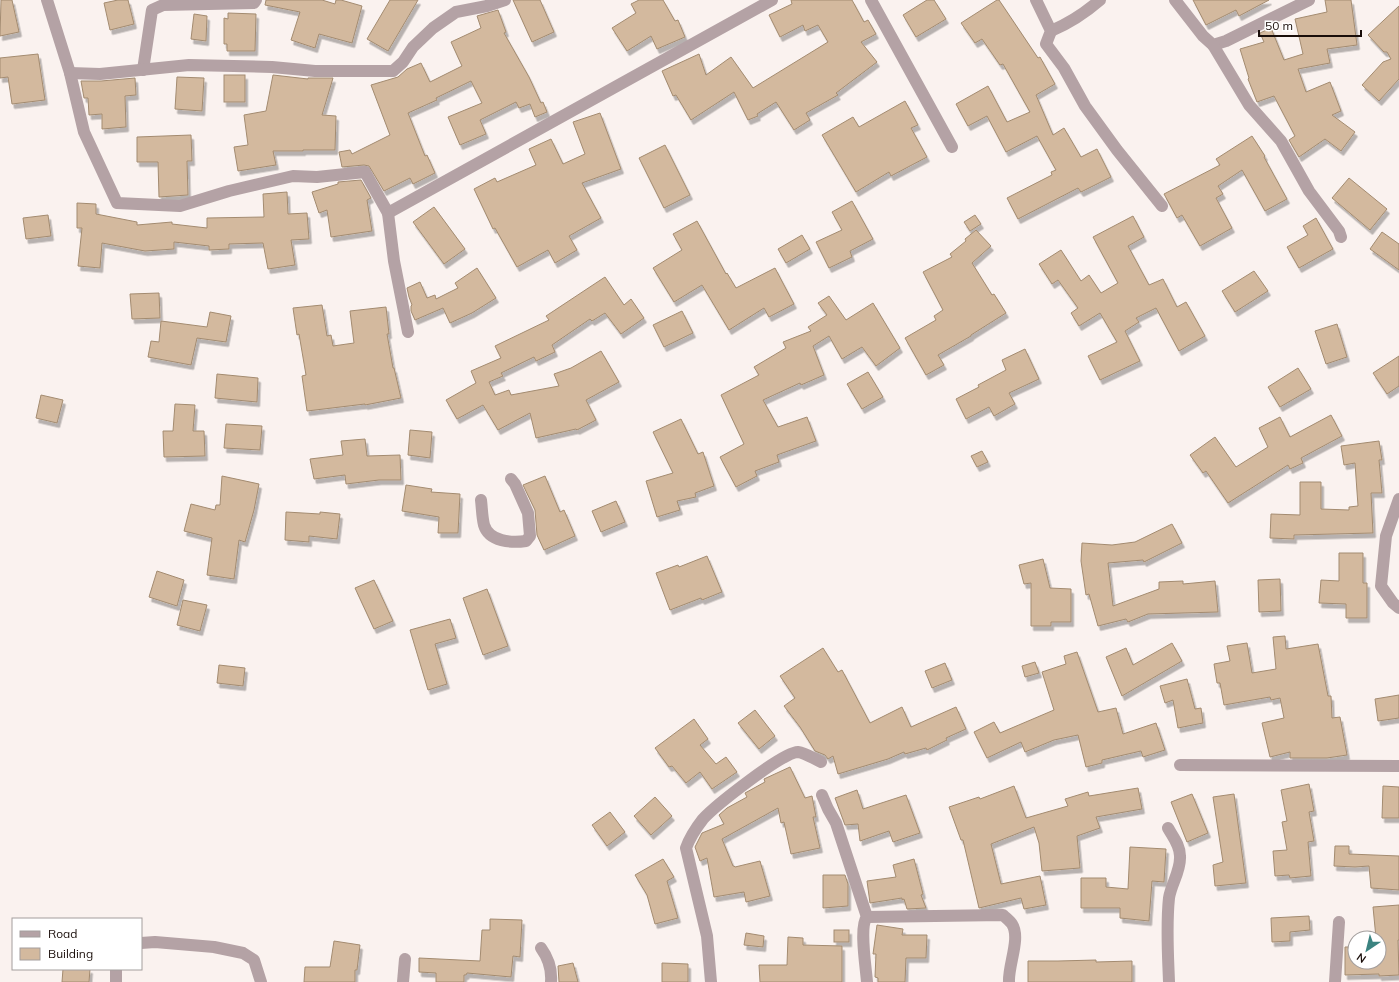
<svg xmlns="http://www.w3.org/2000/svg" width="1399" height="982" font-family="Mulish,sans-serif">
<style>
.building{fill:#d3b99e;stroke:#a38b70;filter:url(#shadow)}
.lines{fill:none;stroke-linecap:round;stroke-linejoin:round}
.minor{stroke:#b4a2a5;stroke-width:12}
</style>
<defs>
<filter id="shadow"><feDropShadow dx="2.5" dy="4.5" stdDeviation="0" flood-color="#0004"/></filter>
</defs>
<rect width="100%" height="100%" fill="#faf2ef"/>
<g class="building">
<path d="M1 0H12L19 32 0 36Z"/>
<path d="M118 0H128L134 24 110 30 104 3Z"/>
<path d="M266 0H322L335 4 336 0H341L362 6 352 43 319 34 315 48 291 40 300 12 265 5Z"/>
<path d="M390 0H418L388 51 367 39Z"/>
<path d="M513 0H540L554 32 532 42Z"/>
<path d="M639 0H663L675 21 678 20 685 37 657 49 651 36 627 51 612 28 636 13 631 4Z"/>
<path d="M791 0H852L864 22 868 20 876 34 861 42 877 62 836 93 838 95 806 113 810 120 794 130 776 102 757 114 758 116 748 120 734 92 691 120 676 95 673 96 662 71 699 54 706 75 731 57 753 88 828 42 818 25 805 31 803 25 780 37 769 15 792 4Z"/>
<path d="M927 0H934L946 19 916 37 903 15Z"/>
<path d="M997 0H999L1038 58 1040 57 1055 84 1036 95 1053 135 1064 128 1081 157 1097 149 1111 177 1081 192 1078 188 1018 219 1007 198 1052 175 1051 172 1056 170 1037 136 1006 152 987 116 968 126 956 104 988 86 1007 122 1030 112 1003 64 1000 65 982 39 975 43 961 23Z"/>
<path d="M1193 0H1269L1239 16 1236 10 1206 25Z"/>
<path d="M1325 0H1351L1357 45 1327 49 1330 63 1298 69 1306 92 1330 82 1341 111 1332 115 1355 132 1341 151 1325 139 1299 157 1289 140 1295 136 1274 96 1257 102 1248 79 1249 78 1240 49 1264 42 1260 33 1271 28 1284 60 1303 54 1295 19 1327 12Z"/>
<path d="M1399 6V79L1379 101 1362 85 1383 62 1391 59 1387 52H1384L1368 35Z"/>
<path d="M498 10 506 32 504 33 529 77 541 103 543 102 547 112 535 117 530 104 519 108 516 102 480 120 486 134 460 145 448 117 482 103 471 81 436 98 437 100 408 113 425 156 427 155 435 173 413 184 410 178 384 191 369 166 364 165 342 167 339 152 350 150 352 154 390 135 371 85 398 77 407 69 421 63 430 82 462 66 451 42 481 28 477 16Z"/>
<path d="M228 13 256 14 255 51H227V44H224V18L228 19Z"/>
<path d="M194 14 207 16 206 41 191 39Z"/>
<path d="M38 54 45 100 12 104 8 77 0 78V58Z"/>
<rect x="224" y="75" width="21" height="27"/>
<path d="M273 75 308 79V78H333L322 115 336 116 335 150H303V151H273L276 165 238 171 234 147 248 145 244 115 266 111Z"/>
<path d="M177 77 204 78 202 111 175 109Z"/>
<path d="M135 78 136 95 125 96 126 127 102 129V114L89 115 88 98H84L81 81H101Z"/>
<path d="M905 101 918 125 911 128 927 157 891 176 889 172 856 192 822 135 853 117 859 127Z"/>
<path d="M600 113 621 169 582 183 601 218 569 236 577 250 555 263 548 250 517 267 495 228 493 229 474 189 495 178 497 182 536 165 529 149 551 139 563 164 585 154 573 122Z"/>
<path d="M191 135 192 161H187L188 195 159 197 158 162H137V137Z"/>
<path d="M1252 136 1265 156 1264 157 1287 199 1265 211 1242 170 1218 186 1223 194 1216 198 1232 228 1200 246 1182 215 1177 218 1164 194 1220 165 1216 159Z"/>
<path d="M665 145 690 195 664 208 639 158Z"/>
<path d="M1349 178 1387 209 1370 230 1332 198Z"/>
<path d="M361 180 371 198 367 200 372 231 331 237 327 210 319 213 312 192 338 184V182Z"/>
<path d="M287 192 288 214 307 213 309 239 291 240 295 265 268 269 263 243 229 244V249L209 250V246L174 242V249L145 251 102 243 100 268 78 266 82 228H77V203L96 204V214L137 222V225L172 222V224L207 228V218L264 217 263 194Z"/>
<path d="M852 201 873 239 850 251 852 257 829 268 816 242 842 230 832 212Z"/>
<path d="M434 207 465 249 444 264 413 222Z"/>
<path d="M48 215 51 236 26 239 23 218Z"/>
<path d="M975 215 981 224 970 231 964 222Z"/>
<path d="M1133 216 1144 237 1128 246 1149 285 1163 279 1177 307 1186 302 1205 336 1179 351 1156 308 1136 318 1139 322 1125 331 1140 361 1100 380 1088 356 1117 342 1100 313 1079 326 1071 313 1078 308 1058 280 1052 284 1039 264 1061 250 1081 281 1089 275 1101 293 1118 283 1093 237Z"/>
<path d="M1316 218 1333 249 1299 268 1287 247 1308 235 1303 226Z"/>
<path d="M697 221 726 274 727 273 736 288 775 268 794 304 769 317 764 308 729 330 702 285 674 302 653 268 682 250 673 234Z"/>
<path d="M976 230 991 246 972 263 992 295 994 294 1006 313 971 335V336L938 355 944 365 926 375 905 338 936 320 934 316 943 310 923 272 952 257 950 254 966 241 965 239Z"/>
<path d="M1382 232 1399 244V270L1370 249Z"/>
<path d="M802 235 810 249 786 263 778 249Z"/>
<path d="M477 268 496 298 472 313 450 323 443 308 415 320 411 311V306L412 305 409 297 407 288 420 282 427 298 435 295 436 299 458 288 455 283Z"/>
<path d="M1254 271 1268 291 1235 312 1222 291Z"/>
<path d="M605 277 624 305 631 299 644 318 621 334 605 313 592 321 590 319 552 345 555 352 536 361 534 357 501 373 503 376 489 382 495 395 509 390 511 395 559 386 554 374 571 368 601 351 619 382 586 400 596 420 577 430 576 429 536 438 530 413 498 430 483 405 457 419 446 400 476 383 471 371 501 358 495 346 549 320 546 316Z"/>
<path d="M159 293 160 318 132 319 130 294Z"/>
<path d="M829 296 846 320 873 303 900 348 876 366 862 347 842 359 829 336 813 346 824 375 801 385 800 383 763 400 778 427 807 417 816 441 777 455 779 462 755 471 757 476 736 487 720 457 744 444 721 395 759 375 754 367 786 348 783 342 811 331 808 327 827 315 818 303Z"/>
<path d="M322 305 327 336 331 335 333 346 354 343 350 311 386 307 389 334H387L393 368H394L401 398 365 405V404L307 411 302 376 306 375 299 334 297 335 293 308Z"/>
<path d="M682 311 693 333 664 347 653 325Z"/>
<path d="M210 312 231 316 226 342 197 338 191 365 148 357 151 341 159 342 161 321 207 327Z"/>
<path d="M1337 324 1347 357 1326 364 1315 331Z"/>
<path d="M1025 349 1039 379 1009 393 1015 404 994 416 989 407 966 419 956 399 979 387 978 385 1006 370 1002 360Z"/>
<path d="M1399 356V386L1387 394 1373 373Z"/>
<path d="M1298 368 1311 389 1280 407 1268 387Z"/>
<path d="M868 372 883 397 862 409 847 384Z"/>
<path d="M217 374 258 378 257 402 215 398Z"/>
<path d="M41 395 63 400 57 423 36 418Z"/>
<path d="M175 404 195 405 193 431H204L205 456 164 457 163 431H173Z"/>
<path d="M1331 415 1342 436 1301 458 1303 463 1290 469 1288 465 1228 503 1206 471 1203 473 1190 455 1215 437 1236 467 1268 447 1259 428 1280 417 1290 437Z"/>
<path d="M681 419 698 454 703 452 714 486 695 493 696 497 677 501 680 510 657 517 646 481 673 473 653 432Z"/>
<path d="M226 424 262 426 260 450 224 448Z"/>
<path d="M410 430 432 432 430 458 408 455Z"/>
<path d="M365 439 367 456 400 455 401 480H379L346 484 345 475 314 479 310 459 343 455 341 441Z"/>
<path d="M1379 441 1382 460H1379L1382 493H1371L1373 533 1294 535V539L1270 538 1271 514 1300 515V482H1321V509L1349 510V507L1358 506 1355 463 1344 465 1341 446Z"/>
<path d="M982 451 988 462 977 467 971 456Z"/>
<path d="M222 476 259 484 254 510 245 542 239 540 234 579 207 575 212 538 184 531 191 504 215 510 216 505H220Z"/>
<path d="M545 476 560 512 564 510 575 536 544 550 537 535 535 510 523 485Z"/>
<path d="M406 485 432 489 431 492 460 494 458 533H438L439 517 402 511Z"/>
<path d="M616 501 625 522 601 532 592 511Z"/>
<path d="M286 512 320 514V512L340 514 337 539 309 536V542L285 540Z"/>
<path d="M1172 524 1182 543 1144 562 1143 560 1108 563 1113 606 1159 589V582L1183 581V584L1215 581 1218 612 1148 614 1128 622 1126 619 1098 626 1089 594 1086 595 1081 561 1082 543 1112 545 1135 542Z"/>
<path d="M1339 553H1363V583H1367V618H1346V604L1319 603 1321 580 1339 581Z"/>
<path d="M707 556 722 592 702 600 701 598 670 610 656 573 678 565 679 567Z"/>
<path d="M1043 559 1050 588 1071 589V622H1051V626H1031V583L1024 584 1019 565Z"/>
<path d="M157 571 184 580 177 606 149 597Z"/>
<path d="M1280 579 1281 611 1259 612 1258 580Z"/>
<path d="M374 580 393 621 374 629 355 588Z"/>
<path d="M487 589 508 646 483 655 463 598Z"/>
<path d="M183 600 207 605 200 631 177 625Z"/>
<path d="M450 619 456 638 435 644 447 684 428 690 410 630Z"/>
<path d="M1285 636 1286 649 1318 644 1328 696H1331L1332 718 1340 717 1347 755 1327 758H1290V752L1270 757 1262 723 1284 718 1280 698 1271 700 1270 697 1224 705 1220 683H1217L1214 664 1230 661 1227 646 1247 643 1252 673 1276 669 1273 637Z"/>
<path d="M1172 643 1182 661 1122 696 1106 657 1126 648 1133 665Z"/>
<path d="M823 648 838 672 842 670 870 723 902 707 911 727 956 707 966 729 946 738 947 740 927 750 926 748 905 754 904 752 888 759 838 774 833 756 828 759 825 755 815 751 800 727 784 706 795 698 780 676Z"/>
<path d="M1077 652 1098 712 1116 708 1123 734 1156 723 1165 750 1143 757 1141 751 1102 760V763L1086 767 1078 735 1054 740 1025 752 1021 742 987 758 974 732 994 722 1000 733 1054 710 1042 672 1066 664 1064 656Z"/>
<path d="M1035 662 1039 673 1025 677 1022 666Z"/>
<path d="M945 663 952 680 932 688 925 671Z"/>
<path d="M219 665 245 668 243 686 217 683Z"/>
<path d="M1187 679 1195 709 1201 708 1203 723 1178 728 1173 700 1165 703 1160 686Z"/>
<path d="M1399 695V718L1378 721 1375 699Z"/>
<path d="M755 710 775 736 759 749 738 723Z"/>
<path d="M694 719 708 739 700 745 716 764 726 757 737 772 712 789 700 772 686 783 672 766 669 767 655 748Z"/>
<path d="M790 767 805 798 812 796 816 817H813L820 848 791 854 784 822 781 823 778 808 722 839 733 866H734L735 867 760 861 770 896 746 902 744 892 714 897 707 858 700 861 695 847 702 833 724 824 719 815 727 808 747 797 745 793 765 782 764 779Z"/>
<path d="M1309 784 1314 811 1309 812 1314 841 1308 842 1311 876 1290 878 1289 875 1275 876 1273 851 1287 850 1282 822 1287 821 1281 790Z"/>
<path d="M1014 786 1026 818 1068 806 1065 799 1088 792 1089 796 1138 788 1142 809 1096 817 1100 828 1077 836 1080 868 1042 871 1039 843 1034 827 991 844 1001 884 1040 876 1046 905 1024 909 1021 898 979 908 963 840H961L949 807 979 797 980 799Z"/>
<path d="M1383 786 1399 787V818H1382Z"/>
<path d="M857 790 863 809 906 795 920 833 893 842 889 831 860 841 858 824 845 825 835 798Z"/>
<path d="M1192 794 1208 833 1187 842 1171 802Z"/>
<path d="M1234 794 1246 883 1215 886 1213 865 1223 862 1213 797Z"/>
<path d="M655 797 672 816 651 835 634 816Z"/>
<path d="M610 812 625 832 607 846 592 825Z"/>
<path d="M1335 846H1349V854L1399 856V890L1371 888 1369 866 1355 867 1334 866Z"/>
<path d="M1130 847 1166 849 1164 882 1152 881 1149 921 1120 918V908H1081V878H1106V887L1128 889Z"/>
<path d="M663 859 674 877 667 881 678 918 655 924 647 895 635 875Z"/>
<path d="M914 859 923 894 921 895 926 908 907 909 904 899 902 900V898L870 903 867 881 896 877 893 865Z"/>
<path d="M823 875H845L848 884V906L823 908Z"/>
<path d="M1399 905V940H1398L1399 975 1379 976V974L1345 975V947H1355V962H1379V938H1376L1373 907Z"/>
<path d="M1309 916 1310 930 1290 932V941L1272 942 1271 918Z"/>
<path d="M490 919 522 920 520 957 513 956 511 977 467 973 466 975H464V982H436V973L419 972V958L480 961 482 930H490Z"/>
<path d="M877 925 903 929 902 935H927L926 958H906L905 982H878V978L875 977 876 954H873Z"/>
<rect x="834" y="930" width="15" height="12"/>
<path d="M746 933 764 936 763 947 744 945Z"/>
<path d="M788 937 803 938V945L842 946V982H760L759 965H787Z"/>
<path d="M334 941 360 945 357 970H355V982H304L305 967H330Z"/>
<path d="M1096 960V962L1132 961V982H1028V961H1058Z"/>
<path d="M573 963 578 982H559L558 966Z"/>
<path d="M662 963 688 964V982H662Z"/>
<path d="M63 969H90L89 982H62Z"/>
</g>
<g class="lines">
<g class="minor">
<path d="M47 0 70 73 84 132 117 203 180 206 229 191 293 176 317 177 365 172 388 213 772 0"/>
<path d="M871 0 952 147"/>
<path d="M1036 0 1051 31 1046 44 1064 68 1085 106 1117 150 1162 206"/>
<path d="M1175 0 1203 36 1213 45 1226 41 1309 0"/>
<path d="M1051 31C1070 23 1085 13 1100 0"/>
<path d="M1213 45 1249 105 1281 141 1309 191 1339 231 1341 237"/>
<path d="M143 70 152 10 163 5 254 3 256 0"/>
<path d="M70 73 100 74 189 65 272 67 315 71H393L403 62 413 47 433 28 456 12 487 6 505 0"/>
<path d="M388 213 394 261 408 332"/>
<path d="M1399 499 1386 536 1381 586 1393 603 1399 608"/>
<path d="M481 500C482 508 482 517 484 525 489 542 512 543 526 541L530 536 528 513 515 484 511 479"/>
<path d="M1180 765 1399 766"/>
<path d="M822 795 828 809 836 823 867 917C859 926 866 968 867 982"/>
<path d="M1168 828C1173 837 1180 845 1180 856 1181 871 1171 884 1169 898 1166 926 1168 954 1169 982"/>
<path d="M867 917 1003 915C1006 918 1010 921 1012 924 1021 938 1008 965 1009 982"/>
<path d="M141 943 155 942 214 947 243 953 254 960 261 982"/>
<path d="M541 948C549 959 552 969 551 982"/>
<path d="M116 982V969"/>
<path d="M403 982 405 959"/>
<path d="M711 982 707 936 686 848C690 837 696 828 703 819 715 806 784 751 798 752 806 753 814 759 821 762"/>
<path d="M1335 982 1339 922"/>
</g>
</g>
<rect x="12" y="918" width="130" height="52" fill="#ffffff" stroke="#a39e9d"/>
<rect x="20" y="931" width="20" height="6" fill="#b4a2a5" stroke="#a39e9d"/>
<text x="48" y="938" font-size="12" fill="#190d09">Road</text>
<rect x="20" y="948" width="20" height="12" fill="#d3b99e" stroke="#a39e9d"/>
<text x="48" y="958" font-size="12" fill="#190d09">Building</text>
<g transform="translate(1367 950) rotate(215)"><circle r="19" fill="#ffffff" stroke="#a39e9d"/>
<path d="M0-3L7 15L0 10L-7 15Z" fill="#3b8380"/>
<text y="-6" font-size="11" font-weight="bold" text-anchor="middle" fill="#190d09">N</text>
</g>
<path d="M1259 30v6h102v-6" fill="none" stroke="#190d09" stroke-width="2"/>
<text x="1265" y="30" font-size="12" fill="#190d09" stroke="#ffffff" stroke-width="3" paint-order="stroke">50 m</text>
</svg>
